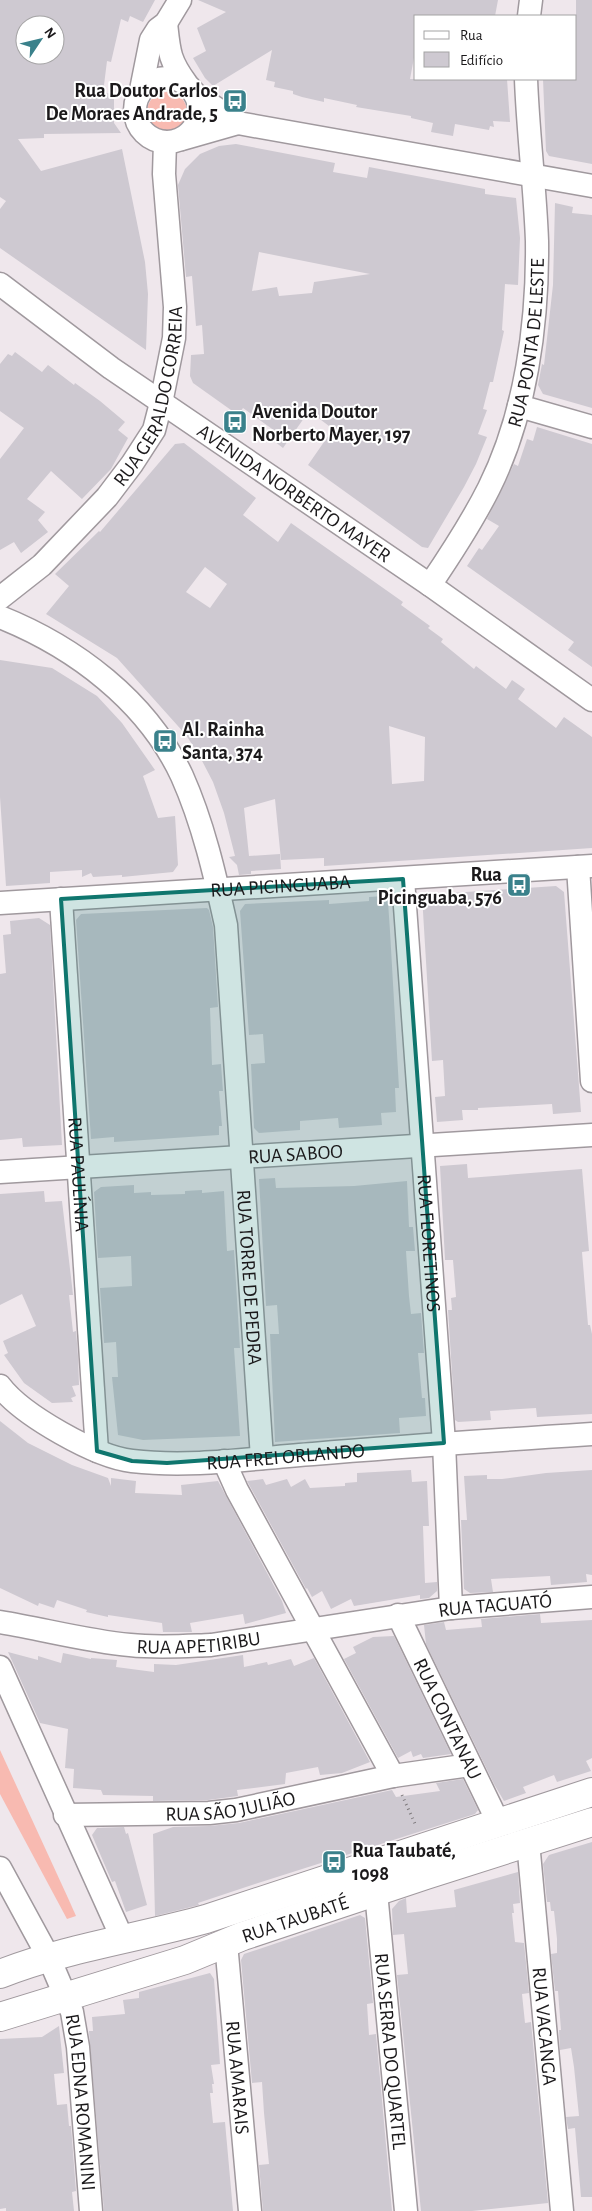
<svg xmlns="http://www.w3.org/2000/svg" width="592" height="2211" font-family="'Alegreya Sans',sans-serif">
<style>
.green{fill:#f8bab1}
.building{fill:#cec9d1;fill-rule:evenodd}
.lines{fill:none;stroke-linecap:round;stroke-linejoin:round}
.minor-casing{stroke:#a0999e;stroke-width:25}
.major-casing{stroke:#a0999e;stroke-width:30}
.path{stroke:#7e7a7d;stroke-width:3;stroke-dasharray:1 4;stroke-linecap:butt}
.minor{stroke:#fff;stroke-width:22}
.major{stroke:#fff;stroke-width:28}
.marked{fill:#0f766e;fill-opacity:0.2;stroke:#0f766e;stroke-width:4;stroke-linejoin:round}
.labels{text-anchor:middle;stroke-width:4;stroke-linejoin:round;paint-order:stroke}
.poi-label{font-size:20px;font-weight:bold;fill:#1b191b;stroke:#fff;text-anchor:start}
.street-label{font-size:20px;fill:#1b191b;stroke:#fff}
</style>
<rect width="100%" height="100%" fill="#efe7ec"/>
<g class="green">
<circle cx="167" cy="112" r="20"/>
<path d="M0 1750 68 1898 76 1916 67 1919 0 1794Z"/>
</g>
<g class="building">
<path d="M0 0H155L143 22 130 16 128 22 121 19 111 62 107 61 103 93 114 94V123L121 133 44 134V138L18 139 41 171 122 149 145 262 148 294 146 350 0 248V209L6 201 0 197ZM25 25H55V55H25Z"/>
<path d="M198 0H498L495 16H416V47L410 79H507L510 122 493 121 494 127 490 126 489 130 455 124 453 136 431 132 433 123 411 118V116L356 107 357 105 324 98V102L302 97 293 94V91L274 87 275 82 266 80 272 50 213 86 205 78 193 58 206 51 197 28 226 12Z"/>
<path d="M576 0H592V164L549 156 546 151 543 79H576Z"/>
<path d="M236 144 335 163 333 172 367 178 369 167 485 189V194L516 198 520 238 518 285 505 284 502 330 504 331 493 382H490L483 409 487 410 478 434 487 437 476 464 464 487 428 548 422 547 308 465 333 429 309 411 283 448 270 438 275 431 243 408 238 415 193 383 190 376 191 355 204 354 202 325 196 326 192 276 186 277 178 185 185 169 200 154 219 146ZM259 252 324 265 370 274 314 282 312 293 279 296 277 287 252 291Z"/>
<path d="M555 203 573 207 572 213 592 215V408L543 394 538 385 542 364 544 365 553 285Z"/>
<path d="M15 352 42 372 48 365 74 385 75 383 100 401 125 422 118 430 128 438 111 469 82 499 51 471 27 499 45 512 38 520 48 532 21 553 14 542 0 550V459L24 428 0 411V364L8 354 12 356Z"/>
<path d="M537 427 592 444V667L568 650 574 642 467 566 479 548 482 550 499 526 487 519 514 464 518 466 527 439 533 441Z"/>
<path d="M184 443 256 498 243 515 278 542 291 523 403 602 401 605 430 626 428 628 443 639 441 642 474 669 476 666 506 689 512 680 525 689 518 699 556 728 564 717 592 737V848L324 866V858L281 860 275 799 244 808 249 856 280 854 281 869 251 871V874L239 875 237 865 229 857 235 856 224 813 213 782 199 755 186 735 117 658 46 614 69 586 55 574 99 531 100 532 175 444ZM205 567 227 584 210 608 186 592ZM389 726 425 737 424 781 392 784Z"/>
<path d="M0 660 52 668 97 696 122 723 155 770 143 776 158 818 175 816 178 865 173 872 122 877V875L93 877 91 873 82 877V870L50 872V883L6 886 0 797Z"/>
<path d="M556 886 564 892 581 1112 553 1114 552 1104 478 1108V1110H462L463 1120 437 1122 435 1097 445 1096 443 1060 432 1061 422 895Z"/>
<path d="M383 896 388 902 390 931 399 1088H395L396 1112 381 1113 382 1125 339 1128 338 1118 300 1121V1130L259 1133 254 1128 251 1064 265 1063 263 1034 249 1035 240 911 245 904 329 900V904L369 901V897Z"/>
<path d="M207 908 209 910 213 927 218 1007 210 1008 212 1065 221 1064 223 1091H219L222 1126H219V1135L114 1142V1137L91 1139 76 920 81 914Z"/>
<path d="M39 918 50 925 62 1145 23 1147 22 1138 0 1140V974L6 973 3 935 11 934 10 921Z"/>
<path d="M467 1164 468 1178 582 1169 589 1251 582 1252 588 1325H590L592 1334V1414L537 1417 536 1408 490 1411 491 1420 458 1422 455 1420 448 1310H452L451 1298 456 1297 453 1260H445L440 1166Z"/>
<path d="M275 1178 276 1188 354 1186 407 1181 409 1227H413L415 1251H406L409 1296 411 1314 421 1313 424 1353H418L422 1398H425L426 1416 399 1418 400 1433 275 1442 270 1334H279L277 1305 266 1306 259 1179Z"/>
<path d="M134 1185V1193L151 1192V1195L185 1194V1191L202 1190V1193L224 1191 227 1251 234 1250 240 1348H234L240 1436 143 1440 118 1435 112 1377H118L116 1342 104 1343 100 1288 132 1286 131 1256 98 1258 94 1192 101 1187Z"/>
<path d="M44 1191 45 1202 62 1201 72 1286 73 1295H69L73 1332 76 1331 78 1356 79 1385 72 1386 76 1396 71 1398 73 1402 52 1403 24 1383 4 1355 8 1353 3 1341 36 1326 22 1294 0 1305V1194Z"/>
<path d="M0 1421 28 1443 72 1465 108 1478 111 1486V1478L136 1481 135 1493 182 1495 181 1485 218 1481 282 1601 286 1613 245 1624 243 1614 190 1623 192 1632H163L162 1623 108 1615V1617L86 1612 87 1610 57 1600 54 1608 39 1603 38 1606 0 1588Z"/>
<path d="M411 1470 412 1482 427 1481 429 1526H423L425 1583 437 1582V1591L429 1598 420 1599V1595L354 1606 351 1599 331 1609 322 1591 312 1597 307 1588 306 1589 247 1481 263 1479 266 1485 287 1479 291 1487 305 1479 310 1488 345 1486V1483L357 1482V1473Z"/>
<path d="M592 1470V1575L586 1574 587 1582 551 1585 550 1576 491 1579 493 1592 470 1593 464 1589 461 1520H467L464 1476 487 1475V1479H502L546 1473Z"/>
<path d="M540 1614 541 1623 592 1620V1758L586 1761 591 1771 557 1782 554 1775 523 1787 526 1793 504 1801 494 1784 426 1644 424 1625 444 1622 446 1630 482 1627 481 1619Z"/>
<path d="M394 1636 451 1754 423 1758 421 1754 413 1757 411 1751 398 1758 344 1659 356 1653 353 1647 373 1637Z"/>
<path d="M8 1652 38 1660V1656L61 1663 63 1653 91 1659V1658L117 1660 116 1667 154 1672V1664L176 1665 243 1655 244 1667 267 1662 268 1665 291 1659 294 1666 314 1658 370 1762 342 1773 320 1775 318 1767 286 1773 285 1784 237 1790 238 1796 208 1800 153 1801V1796L103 1795 101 1790 73 1788 74 1769 65 1768 68 1729 40 1723Z"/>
<path d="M463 1779 478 1810 475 1814 255 1884 198 1903 199 1905 155 1916 153 1834 173 1827 209 1826 239 1823 392 1790 396 1797 440 1791 436 1783Z"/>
<path d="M124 1827 126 1834 128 1833 147 1905 126 1912 115 1881 112 1882 92 1835 97 1828Z"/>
<path d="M592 1842V2197H581L575 2128 568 2129 566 2117 579 2116 574 2067 571 2048 560 2050 559 2030H561L558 1991H555L551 1954 557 1953V1939L554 1911H551L550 1902H547L543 1864 549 1855Z"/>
<path d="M518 1872 520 1903 513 1904 514 1913H512L515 1942 524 1943 529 1993 522 1994 525 2023 531 2022 548 2203 472 2211H421L397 1975 408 1974 404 1934 393 1935 392 1909 399 1901 406 1898 407 1913 456 1907 454 1890Z"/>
<path d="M360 1915 365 1918 373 2003 367 2004 369 2035 376 2034 392 2211H263L259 2165 269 2164 264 2113 262 2082 252 2083 241 1960 244 1954Z"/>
<path d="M210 1973 214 1979 220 2064 211 2065 214 2084H212L213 2093H210L213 2123 225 2122 233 2211H104L89 2031H93L92 2017 125 2014 123 2000 139 1998V1992Z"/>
<path d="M59 2026 64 2073 54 2074 57 2105 67 2104 69 2126H71L76 2191 72 2192 74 2211H6V2208L0 2209V2039L42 2037Z"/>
</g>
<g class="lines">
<defs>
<g id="minor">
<path d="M529 16 531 0"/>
<path d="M166 23C169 51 169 60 186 83"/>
<circle cx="167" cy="110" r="32"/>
<path d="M141 90 151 40 158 29 166 23 180 0"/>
<path d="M196 95 238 123 592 186"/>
<path d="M182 139 238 123"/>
<path id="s1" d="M0 284 111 368 430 585 592 700"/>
<path d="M519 406 592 427"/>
<path id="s2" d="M430 585C451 554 472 522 489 488 526 414 538 323 537 241 535 187 528 133 526 79"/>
<path id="s3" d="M0 598 42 565 107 497 132 464 154 430 161 403 174 338 175 307 164 174 165 142"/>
<path id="s4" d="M0 617C75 647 147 701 182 776 203 823 215 875 226 925L262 1458"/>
<path d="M578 867 592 1081"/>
<path id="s5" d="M403 879 444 1443 451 1608"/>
<path id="s6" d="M61 899 97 1451"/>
<path id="s7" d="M0 903 592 866"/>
<path id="s8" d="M0 1172 592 1135"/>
<path id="s9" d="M0 1386C22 1415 96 1457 132 1461 192 1468 254 1458 313 1454 406 1446 499 1440 592 1434"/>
<path d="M224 1461 237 1490 393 1776"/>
<path id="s10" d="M398 1615 498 1822"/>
<path id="s11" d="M0 1622C43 1629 86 1641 130 1645 157 1648 184 1646 211 1645L451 1608 592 1597"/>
<path d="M0 1667 123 1940"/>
<path id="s12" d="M65 1815 209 1813 236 1810 393 1776 470 1765"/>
<path id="s13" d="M528 1842 562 2211"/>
<path id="s14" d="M0 1868 49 1958 72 2012 78 2047 91 2211"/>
<path id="s15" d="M376 1892 406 2211"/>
<path id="s16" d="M226 1943 250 2211"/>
</g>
<g id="major">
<path d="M0 1974C66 1948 138 1938 206 1919L592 1792"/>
<path id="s17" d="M0 2017 185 1960 243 1936 426 1875 592 1822"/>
</g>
</defs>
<use href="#minor" class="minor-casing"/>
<use href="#major" class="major-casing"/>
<path class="path" d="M402 1795 416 1826"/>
<use href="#minor" class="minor"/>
<use href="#major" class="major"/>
</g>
<path class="marked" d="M403 879 444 1443 167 1463 132 1461 97 1451 61 899Z"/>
<defs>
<symbol id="bus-square" viewBox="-11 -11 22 22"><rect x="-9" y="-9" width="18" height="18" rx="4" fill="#3a818b" stroke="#fff"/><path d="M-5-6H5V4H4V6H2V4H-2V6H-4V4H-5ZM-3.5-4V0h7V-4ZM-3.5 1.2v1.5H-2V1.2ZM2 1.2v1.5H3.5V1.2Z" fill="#fff"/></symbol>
</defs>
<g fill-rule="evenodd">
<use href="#bus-square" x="221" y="87" width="28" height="28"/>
<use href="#bus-square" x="221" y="408" width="28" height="28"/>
<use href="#bus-square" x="151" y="727" width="28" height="28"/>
<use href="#bus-square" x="505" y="871" width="28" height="28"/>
<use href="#bus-square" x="320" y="1848" width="28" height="28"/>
</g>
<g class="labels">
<g class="poi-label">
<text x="218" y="97" text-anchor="end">Rua Doutor Carlos<tspan x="218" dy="23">De Moraes Andrade, 5</tspan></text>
<text x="252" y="418">Avenida Doutor<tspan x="252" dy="23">Norberto Mayer, 197</tspan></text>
<text x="182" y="736">Al. Rainha<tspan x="182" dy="23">Santa, 374</tspan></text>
<text x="502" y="881" text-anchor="end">Rua<tspan x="502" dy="23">Picinguaba, 576</tspan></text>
<text x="352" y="1857">Rua Taubaté,<tspan x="352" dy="23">1098</tspan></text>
</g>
<g class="street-label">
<text dy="7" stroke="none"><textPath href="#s2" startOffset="265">RUA PONTA DE LESTE</textPath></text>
<text dy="7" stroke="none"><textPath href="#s3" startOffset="260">RUA GERALDO CORREIA</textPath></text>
<text dy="7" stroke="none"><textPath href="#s1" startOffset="361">AVENIDA NORBERTO MAYER</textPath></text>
<text dy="7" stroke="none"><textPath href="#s7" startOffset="281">RUA PICINGUABA</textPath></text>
<text dy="7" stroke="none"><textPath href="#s8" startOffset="296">RUA SABOO</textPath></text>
<text dy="7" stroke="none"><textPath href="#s6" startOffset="276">RUA PAULÍNIA</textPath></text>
<text dy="7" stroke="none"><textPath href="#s5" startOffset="365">RUA FLORETINOS</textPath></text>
<text dy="7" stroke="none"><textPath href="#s4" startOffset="756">RUA TORRE DE PEDRA</textPath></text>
<text dy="7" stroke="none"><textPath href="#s9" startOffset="308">RUA FREI ORLANDO</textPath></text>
<text dy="7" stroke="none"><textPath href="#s11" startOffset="500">RUA TAGUATÓ</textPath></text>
<text dy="7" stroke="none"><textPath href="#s11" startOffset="201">RUA APETIRIBU</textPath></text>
<text dy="7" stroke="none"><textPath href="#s10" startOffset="115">RUA CONTANAU</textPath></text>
<text dy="7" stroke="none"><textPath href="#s12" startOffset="166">RUA SÃO JULIÃO</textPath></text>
<text dy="7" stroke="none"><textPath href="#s17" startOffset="311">RUA TAUBATÉ</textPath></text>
<text dy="7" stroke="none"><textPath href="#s13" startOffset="185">RUA VACANGA</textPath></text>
<text dy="7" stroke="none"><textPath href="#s15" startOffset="160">RUA SERRA DO QUARTEL</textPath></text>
<text dy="7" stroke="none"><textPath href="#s16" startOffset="135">RUA AMARAIS</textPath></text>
<text dy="7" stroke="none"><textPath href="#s14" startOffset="252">RUA EDNA ROMANINI</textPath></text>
</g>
</g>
<rect x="414" y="15" width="162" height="65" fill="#ffffff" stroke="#a4a3a4"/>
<rect x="424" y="31" width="25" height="8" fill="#ffffff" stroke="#a4a3a4"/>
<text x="460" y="40" font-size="15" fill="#1b191b">Rua</text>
<rect x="424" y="52" width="25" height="15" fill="#cec9d1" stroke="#a4a3a4"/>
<text x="460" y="65" font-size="15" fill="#1b191b">Edifício</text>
<g transform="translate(40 40) rotate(55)"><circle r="24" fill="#ffffff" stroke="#a4a3a4"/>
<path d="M0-4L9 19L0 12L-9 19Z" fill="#3a818b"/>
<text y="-8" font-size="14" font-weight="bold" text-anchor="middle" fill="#1b191b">N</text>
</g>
</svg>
